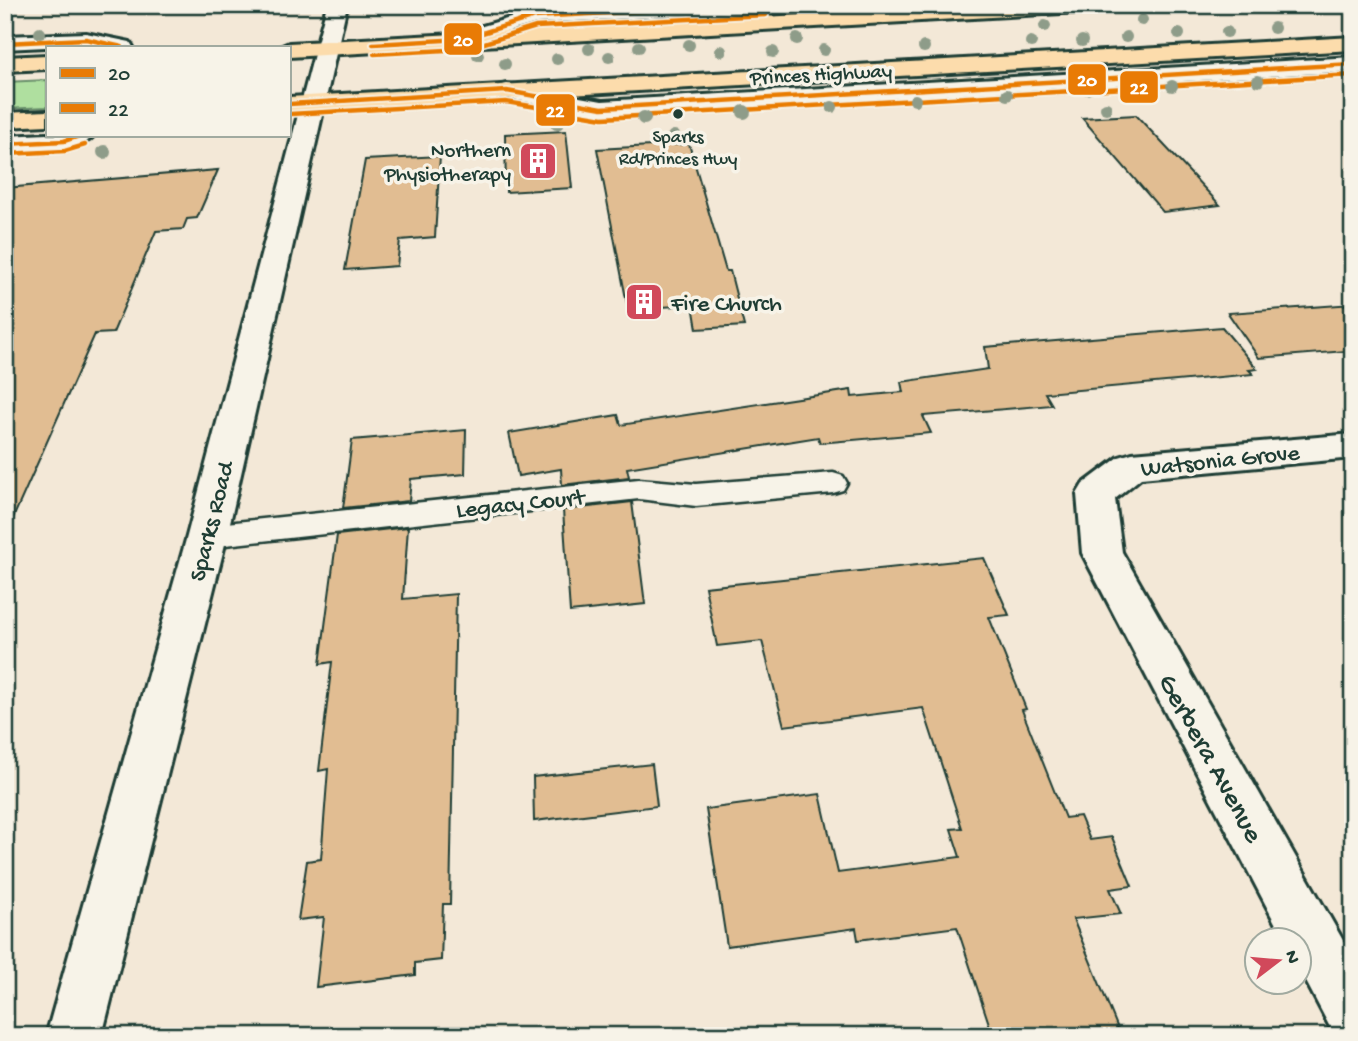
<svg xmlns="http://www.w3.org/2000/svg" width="1358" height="1041" font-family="'Gochi Hand',sans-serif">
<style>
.green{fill:#afdf9f;stroke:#678e6a;stroke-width:2}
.building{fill:#e1bd92;stroke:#1f3d34;stroke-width:2}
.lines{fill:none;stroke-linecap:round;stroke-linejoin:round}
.service-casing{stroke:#1f3d34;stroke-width:5}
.minor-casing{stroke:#1f3d34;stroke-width:6}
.tertiary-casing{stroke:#1f3d34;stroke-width:6}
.trunk-casing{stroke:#1f3d34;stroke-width:6}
.service{fill:#f7f3e8;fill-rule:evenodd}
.minor{fill:#f7f3e8;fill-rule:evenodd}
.tertiary{fill:#f7f3e8;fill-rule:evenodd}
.trunk{fill:#fcdcac;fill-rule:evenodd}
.bus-1-casing{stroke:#f7f3e8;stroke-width:8}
.bus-2-casing{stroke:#f7f3e8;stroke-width:8}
.bus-1{stroke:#e97b05;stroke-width:4.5}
.bus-2{stroke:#e97b05;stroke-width:4.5}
.tree{fill:#8e9c89}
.bus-dot{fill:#1f3d34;stroke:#f7f3e8;stroke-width:2.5}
.labels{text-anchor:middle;stroke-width:7;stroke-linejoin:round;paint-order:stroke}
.far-bus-label{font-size:19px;fill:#1f3d34;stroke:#f7f3e8}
.far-street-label{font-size:21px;fill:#1f3d34;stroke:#f7f3e8}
.far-poi-label{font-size:21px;fill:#1f3d34;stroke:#f7f3e8;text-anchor:end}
.poi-label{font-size:24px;fill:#1f3d34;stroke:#f7f3e8;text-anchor:start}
.street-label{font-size:24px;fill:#1f3d34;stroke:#f7f3e8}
.near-street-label{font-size:28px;fill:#1f3d34;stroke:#f7f3e8}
.line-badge{stroke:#f7f3e8;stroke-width:2.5}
.badge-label{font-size:19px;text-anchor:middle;font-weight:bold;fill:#fff}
</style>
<rect width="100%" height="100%" fill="#f3e8d7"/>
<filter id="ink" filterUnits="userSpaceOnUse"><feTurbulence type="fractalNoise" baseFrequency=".0143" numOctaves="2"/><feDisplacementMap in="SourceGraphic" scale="14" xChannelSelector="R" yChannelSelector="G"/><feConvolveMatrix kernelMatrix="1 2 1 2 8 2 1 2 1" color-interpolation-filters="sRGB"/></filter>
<g filter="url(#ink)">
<path class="green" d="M47 80V107L5 109V82Z"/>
<g class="building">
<path d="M1136 115 1220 205 1163 212 1082 118Z"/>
<path d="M566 131 572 188 506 192 505 134Z"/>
<path d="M689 144 726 271H730L744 326 697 329 693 305 628 309 597 149Z"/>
<path d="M440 156 435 237 400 240 397 266 345 270 365 160Z"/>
<path d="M218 170 197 218 187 219 183 229 156 231 113 333 95 334 5 536V188Z"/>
<path d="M1353 304V348H1345L1347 351 1259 358 1228 313Z"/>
<path d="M1222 327 1257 369 1249 370 1253 374 1045 393 1052 405 923 416 931 433 820 443 818 437 627 468 629 477 562 485 561 469 518 476 509 433 618 415 621 425 851 390 852 397 903 392 901 382 988 369 985 347Z"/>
<path d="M466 430 465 474 411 479 409 501 343 508 352 440Z"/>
<path d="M632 502 645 604 570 612 563 510Z"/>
<path d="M408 527 403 599 456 594 450 904H443L441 960 415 963V975L316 987 324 917 298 920 307 861 321 859 328 769 319 771 332 662 320 664 337 535Z"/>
<path d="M984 558 1009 615 989 617 1026 709 1022 710 1065 818 1080 816 1090 840 1112 837 1132 886 1110 889 1121 914 1073 919 1121 1036H993L957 927 858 940 856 928 727 946 706 809 820 794 838 873 960 857 951 829 962 828 923 708 784 726 762 641 717 646 705 587Z"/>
<path d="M652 764 657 806 534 821 533 777Z"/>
</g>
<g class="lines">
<defs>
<path id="service" d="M833 473 843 476 847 483 843 490 833 493 696 506 639 499 207 547 196 544 192 536 196 528 207 525 639 479 696 484Z"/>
<g id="minor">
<path d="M641 5H775L765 11 536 23 463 45 455 44 452 39 455 34 534 11Z"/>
<path d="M86 33 130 42 133 47 86 45 5 49V36Z"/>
<path d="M1353 57V71L602 115 507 98 499 96 495 91 499 86 507 84 602 101Z"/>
<path d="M47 134V135H94C82 153 27 150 5 152V136Z"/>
<path d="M1353 434V458L1141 478 1115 499 1122 552 1353 958V1036L1333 1033 1298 966V940H1284L1082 553 1077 494 1083 484 1119 457 1132 453Z"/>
</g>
<path id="tertiary" d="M327 5H347L227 536 102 1036H46L187 536Z"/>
<g id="trunk">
<path d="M982 5H1107L1097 11 289 57V47H280L289 43Z"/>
<path d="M1353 37V50L289 111V97Z"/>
<path d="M47 55V69L5 71V57Z"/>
<path d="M47 111V125L5 127V113Z"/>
</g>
</defs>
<use href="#service" class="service-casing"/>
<use href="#minor" class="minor-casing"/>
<use href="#tertiary" class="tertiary-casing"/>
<use href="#trunk" class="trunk-casing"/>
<use href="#service" class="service"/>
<use href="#minor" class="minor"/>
<use href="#tertiary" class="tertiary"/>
<use href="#trunk" class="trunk"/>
<defs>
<g id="bus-1">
<path d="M5 43 86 39 122 47"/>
<path d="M373 44 463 39 534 17 760 5"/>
<path d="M289 104 507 91 602 108 1353 64"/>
<path d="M5 144 64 141 82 135"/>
</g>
<g id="bus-2">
<path d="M374 54 465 49 536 27 766 15"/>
<path d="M290 114 506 102 603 118 1353 75"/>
<path d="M6 154 65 151 85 145"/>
</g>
</defs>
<use href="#bus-1" class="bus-1-casing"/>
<use href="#bus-2" class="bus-2-casing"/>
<use href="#bus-1" class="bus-1"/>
<use href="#bus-2" class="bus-2"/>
</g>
<g class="tree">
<circle cx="1142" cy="20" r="6"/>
<circle cx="1045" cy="26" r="6"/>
<circle cx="1274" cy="28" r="6"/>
<circle cx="1227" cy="32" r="6"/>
<circle cx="40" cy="33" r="6"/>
<circle cx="1179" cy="34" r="6"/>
<circle cx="1126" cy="37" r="6"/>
<circle cx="797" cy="39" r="6"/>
<circle cx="1082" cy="41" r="6"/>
<circle cx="1031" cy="42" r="6"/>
<circle cx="689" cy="45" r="6"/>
<circle cx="639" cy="47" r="6"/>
<circle cx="924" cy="47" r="6"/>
<circle cx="589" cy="49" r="6"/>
<circle cx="824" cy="50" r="6"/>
<circle cx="721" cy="51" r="6"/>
<circle cx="773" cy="52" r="6"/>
<circle cx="478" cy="55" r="6"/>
<circle cx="609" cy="57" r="6"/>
<circle cx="557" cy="59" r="6"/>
<circle cx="505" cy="64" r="6"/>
<circle cx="1258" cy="81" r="6"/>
<circle cx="1172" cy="86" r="6"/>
<circle cx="1087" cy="89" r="6"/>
<circle cx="1007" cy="95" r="6"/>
<circle cx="915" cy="100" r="6"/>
<circle cx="832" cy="107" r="6"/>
<circle cx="1106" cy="108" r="6"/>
<circle cx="744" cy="112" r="7"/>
<circle cx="644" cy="118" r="7"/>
<circle cx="557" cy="123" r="7"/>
<circle cx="674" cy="137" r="7"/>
<circle cx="104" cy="152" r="7"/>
</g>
</g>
<defs>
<symbol id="building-square" viewBox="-11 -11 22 22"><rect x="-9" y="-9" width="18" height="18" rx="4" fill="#d1495b" stroke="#f7f3e8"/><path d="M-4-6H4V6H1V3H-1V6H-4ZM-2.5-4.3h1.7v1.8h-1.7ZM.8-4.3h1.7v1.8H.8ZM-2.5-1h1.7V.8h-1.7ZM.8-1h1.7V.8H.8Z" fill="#fff"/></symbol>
</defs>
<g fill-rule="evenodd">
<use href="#building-square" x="516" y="139" width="44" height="44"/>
<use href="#building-square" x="622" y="280" width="44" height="44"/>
</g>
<circle class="bus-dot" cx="678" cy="114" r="6"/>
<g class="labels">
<g class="far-bus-label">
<text x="678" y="142">Sparks<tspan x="678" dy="22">Rd/Princes Hwy</tspan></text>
</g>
<g class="far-street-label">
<text transform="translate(821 73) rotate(-3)" y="7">Princes Highway</text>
</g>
<g class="far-poi-label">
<text x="511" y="156">Northern<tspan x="511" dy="24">Physiotherapy</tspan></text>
</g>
<g class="poi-label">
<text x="671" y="310">Fire Church</text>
</g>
<g class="street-label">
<text transform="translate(1220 459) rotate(-6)" y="8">Watsonia Grove</text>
<text transform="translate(520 502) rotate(-6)" y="8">Legacy Court</text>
<text transform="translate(210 521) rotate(-76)" y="8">Sparks Road</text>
</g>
<g class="near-street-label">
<text transform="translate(1213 757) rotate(61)" y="10">Gerbera Avenue</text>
</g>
</g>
<g class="line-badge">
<rect x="443" y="22" width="40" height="34" rx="7" fill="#e97b05"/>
<rect x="1067" y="63" width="40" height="33" rx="7" fill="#e97b05"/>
<rect x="1119" y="70" width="40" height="34" rx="7" fill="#e97b05"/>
<rect x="535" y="93" width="41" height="34" rx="7" fill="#e97b05"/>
</g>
<g class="badge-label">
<text x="463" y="46">20</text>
<text x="1087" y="86">20</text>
<text x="1139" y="94">22</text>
<text x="555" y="117">22</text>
</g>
<rect width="1358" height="1041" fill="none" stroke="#f7f3e8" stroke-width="28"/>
<rect x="14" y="14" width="1330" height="1013" fill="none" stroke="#1f3d34" stroke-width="2.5" filter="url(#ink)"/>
<rect x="46" y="46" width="245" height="91" fill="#f7f3e8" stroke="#a1aaa0" stroke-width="2"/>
<rect x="60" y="68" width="35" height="10" fill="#e97b05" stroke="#a1aaa0" stroke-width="2"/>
<text x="108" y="80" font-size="21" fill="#1f3d34">20</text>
<rect x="60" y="103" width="35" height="10" fill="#e97b05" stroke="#a1aaa0" stroke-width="2"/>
<text x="108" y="116" font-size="21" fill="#1f3d34">22</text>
<g transform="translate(1278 961) rotate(74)"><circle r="33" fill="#f7f3e8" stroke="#a1aaa0" stroke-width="2"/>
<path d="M0-5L12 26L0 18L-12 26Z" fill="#d1495b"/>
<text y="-10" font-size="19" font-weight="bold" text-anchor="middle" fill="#1f3d34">N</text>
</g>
</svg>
